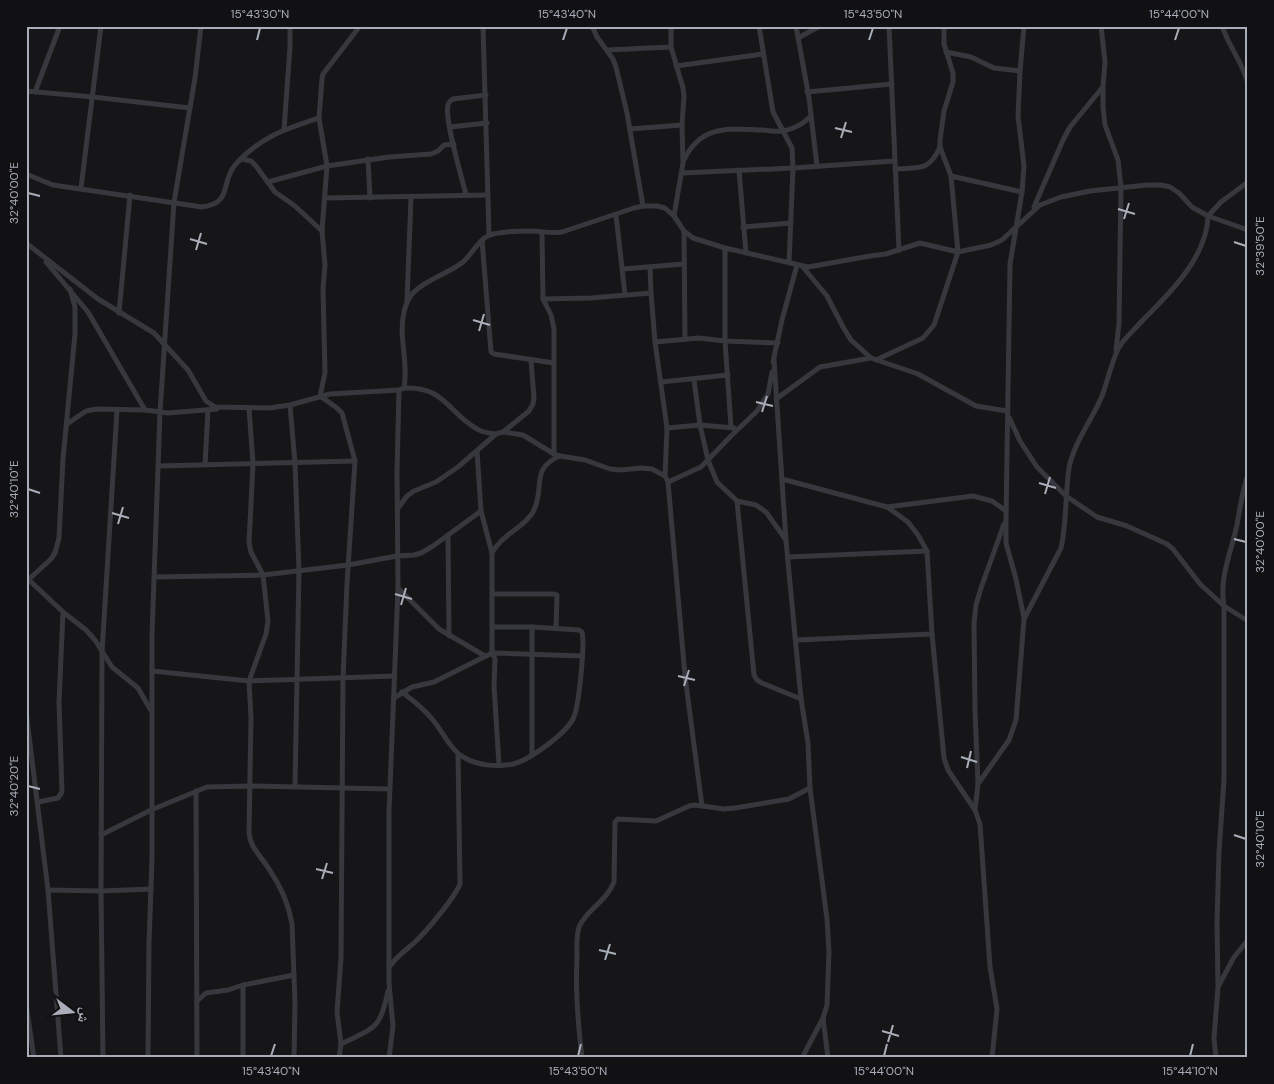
<svg xmlns="http://www.w3.org/2000/svg" width="1274" height="1084" font-family="'DM Sans','Noto Naskh Arabic',sans-serif">
<style>
.lines{fill:none;stroke-linecap:round;stroke-linejoin:round}
.minor{stroke:#37383d;stroke-width:5}
.ticks{fill:none;stroke:#a8adb8;stroke-width:2}
.neatline{fill:none;stroke:#a8adb8;stroke-width:2}
.ticks-label{font-size:12px;text-anchor:middle;fill:#a8adb8}
</style>
<rect width="100%" height="100%" fill="#161618"/>
<g class="lines">
<g class="minor">
<path d="M483 26 489 235"/>
<path d="M592 26 597 37 613 59 616 67 627 113 643 206"/>
<path d="M671 26V47L683 88 684 96 682 125 683 163 674 216"/>
<path d="M759 26 773 112 792 148 793 168 789 263"/>
<path d="M796 26 809 98 817 166"/>
<path d="M889 26 899 250"/>
<path d="M944 26V44L953 73V82L944 111 940 140V147L951 176"/>
<path d="M1101 26 1105 62 1103 87V107L1105 125 1118 160 1121 187 1119 324 1116 350"/>
<path d="M1222 26C1229 47 1243 63 1248 84"/>
<path d="M798 38 820 26"/>
<path d="M607 50 671 47"/>
<path d="M946 52 971 57 994 68 1020 71"/>
<path d="M676 66 763 54"/>
<path d="M26 91 93 97 190 108"/>
<path d="M35 92 60 26"/>
<path d="M807 92 892 84"/>
<path d="M450 127 487 123"/>
<path d="M630 129 682 125"/>
<path d="M284 130 290 47V26"/>
<path d="M242 159 251 161 256 166 275 192 295 206 322 231"/>
<path d="M368 159 370 198"/>
<path d="M684 160C701 124 729 129 763 130 770 131 777 132 783 131 793 129 803 124 810 117"/>
<path d="M895 169C919 167 929 172 940 147"/>
<path d="M739 170 746 253"/>
<path d="M682 173 793 168 894 161"/>
<path d="M26 174 53 185 202 207C233 203 220 183 235 165 260 137 285 129 319 118"/>
<path d="M268 182 327 166 389 157 431 154 438 151 444 145 454 144"/>
<path d="M1248 182 1221 202 1208 216 1248 230"/>
<path d="M81 188 101 26"/>
<path d="M466 195C462 178 444 119 448 105 449 101 450 101 453 99L486 95"/>
<path d="M325 198 488 195"/>
<path d="M1034 207 1063 140 1070 127 1102 88"/>
<path d="M616 215 625 295"/>
<path d="M743 227 791 223"/>
<path d="M684 231 685 339"/>
<path d="M542 233 543 299 551 315 554 329V454"/>
<path d="M482 240 491 352 494 354 554 363"/>
<path d="M26 243 98 299 154 333 188 370 206 401 215 407 269 408 290 405 330 394 399 390 404 388C409 362 398 338 404 312 406 304 408 297 414 292 428 278 448 274 463 262 473 253 480 237 493 234 505 231 519 231 531 231 542 231 551 234 562 232L634 208 643 206H657L665 208 674 216 684 231 693 238 725 248 808 267 870 256 886 254 920 243 958 252 991 245 1002 240 1040 205 1061 197 1090 191 1147 185H1161L1170 187 1179 193 1192 207 1208 216C1207 257 1170 293 1143 320 1135 329 1124 338 1118 349 1111 364 1108 380 1102 396 1092 420 1074 442 1069 468 1065 495 1067 522 1061 548L1024 619 1016 720 1009 740 978 784 975 810 980 824 990 967 997 1009 992 1058"/>
<path d="M725 248V341L731 427"/>
<path d="M46 262 88 312 145 410"/>
<path d="M802 266 827 296 843 327 851 340 871 358 918 374 976 406 1007 411"/>
<path d="M650 267 651 293 655 342 667 428 665 476 668 482 685 676 702 806"/>
<path d="M623 269 684 264"/>
<path d="M543 299 591 298 651 293"/>
<path d="M407 301 411 197"/>
<path d="M119 313 130 195"/>
<path d="M655 342 699 338 725 341 778 343"/>
<path d="M774 360 786 541 801 699 808 743 810 788 827 919 829 952 827 1005 823 1018 802 1058"/>
<path d="M876 360 923 338 934 325 958 252 951 176 1022 192"/>
<path d="M773 362 782 320 797 265"/>
<path d="M694 380 700 425 708 460 717 482 737 501 756 505 766 512 786 540"/>
<path d="M661 382 728 375"/>
<path d="M404 388C445 386 448 413 477 429 483 433 490 433 496 434"/>
<path d="M776 399 820 367 871 358"/>
<path d="M290 405 295 463 299 571 295 786"/>
<path d="M249 408 253 464 249 543 251 552 263 575 268 621 266 634 249 681 251 718 249 832C250 848 261 856 269 869 280 885 289 906 292 924L295 1003 294 1058"/>
<path d="M1009 417 1020 441 1037 467 1066 496 1097 517 1127 526 1167 544 1173 549 1200 584 1224 606 1248 621"/>
<path d="M67 424 86 411 97 409 145 410 168 413 217 409"/>
<path d="M667 428 700 425 734 428"/>
<path d="M503 432 523 435 554 454 560 456 585 460 610 469 621 470 641 468 652 469 665 476"/>
<path d="M477 451 481 511 492 553V653L495 659 494 686 499 765"/>
<path d="M205 465 208 410"/>
<path d="M158 466 355 461"/>
<path d="M782 479 887 507 908 522 918 535 927 551 932 634 944 758 948 770 975 810"/>
<path d="M668 482 701 467 731 436 757 411 768 394 772 372"/>
<path d="M737 501 754 675 757 680 762 683 801 699"/>
<path d="M887 507 973 496 992 501 1006 511"/>
<path d="M398 508 407 496 414 491 436 482 458 467 496 434 503 432 529 411 533 404 534 398 531 360"/>
<path d="M448 535 449 636"/>
<path d="M492 553C503 533 524 528 533 512 546 488 529 469 560 456"/>
<path d="M788 557 927 551"/>
<path d="M26 575 29 580 63 612 86 630 95 640 112 667 138 688 150 709"/>
<path d="M155 577 263 575 348 565 397 556 414 555 421 553 433 546 481 511"/>
<path d="M26 582 51 559 55 553 59 538 63 459 75 334V307L70 289"/>
<path d="M398 588 439 629 485 656"/>
<path d="M493 594H554L557 595 556 628"/>
<path d="M1024 618 1016 579 1006 543V519L1010 264 1022 192 1024 166 1018 116 1020 71 1024 26"/>
<path d="M797 640 932 634"/>
<path d="M152 671 249 681 395 676"/>
<path d="M402 692C414 701 424 709 433 720 443 732 451 751 465 758 478 766 499 767 513 764 530 760 565 734 573 719 579 708 585 644 582 632L579 630 532 627H493"/>
<path d="M394 698 412 687 434 682 492 653 582 656"/>
<path d="M26 711 48 890 61 1058"/>
<path d="M532 755V627"/>
<path d="M978 784 975 711 974 623 976 605 981 588 1004 524"/>
<path d="M196 791 197 1058"/>
<path d="M38 802 58 798 62 792 59 702 63 612"/>
<path d="M101 835 151 810 207 787 250 786 389 789"/>
<path d="M48 890 101 891 151 889"/>
<path d="M390 966C397 956 406 950 415 942 426 932 455 897 460 884L458 754"/>
<path d="M243 985V1058"/>
<path d="M1219 985 1234 957 1248 940"/>
<path d="M197 1001 206 993 228 990 243 985 294 975"/>
<path d="M26 1004 34 1058"/>
<path d="M823 1018 828 1058"/>
<path d="M341 1044C375 1027 380 1030 388 991"/>
<path d="M103 1058 101 891 102 652 117 410"/>
<path d="M148 1058 149 943 152 859V635L160 412 174 202 195 78 201 26"/>
<path d="M339 1058 341 1044 337 1012 341 958 343 677 347 584 355 461 342 413 337 408 320 396 325 373 323 289 325 265 322 231 327 166 319 118 322 79 323 74 360 26"/>
<path d="M389 1058 393 1026 389 983V812L398 588 397 471 399 390"/>
<path d="M582 1058C578 1024 575 992 577 958 577 948 576 937 579 927 586 910 607 901 614 882L615 822 618 819 656 821 689 806 695 805 724 809 735 808 789 799 810 788"/>
<path d="M1216 1058 1214 1038 1218 987 1217 922 1219 852 1224 779V606C1219 577 1231 553 1237 525 1240 508 1242 491 1248 475"/>
</g>
</g>
<path class="ticks" d="M257 40 260 28M563 40 567 28M869 40 873 28M1175 40 1179 28M835 128 852 132M841 138 846 122M28 193 40 196M1118 209 1135 214M1124 219 1129 203M190 239 207 244M1234 242 1246 246M196 250 201 233M473 320 490 325M479 331 484 314M756 402 773 406M762 412 767 396M1039 483 1056 488M28 489 40 493M1045 494 1050 477M112 513 129 518M118 524 123 507M1234 539 1246 542M395 594 412 599M401 605 406 588M678 676 695 680M684 686 689 670M961 757 977 762M967 768 971 751M28 786 40 789M1234 835 1246 839M316 869 333 873M322 879 327 863M599 950 616 954M605 960 610 944M882 1031 899 1036M888 1042 893 1025M271 1056 275 1044M578 1056 581 1044M884 1056 887 1044M1190 1056 1193 1044"/>
<rect width="1274" height="1084" fill="none" stroke="#111113" stroke-width="55"/>
<g transform="translate(72 1012) rotate(106)" stroke="#111113" stroke-width="4" paint-order="stroke">
<path d="M0-4L9 19L0 12L-9 19Z" fill="#a8adb8"/>
<text y="-8" font-size="14" font-weight="bold" text-anchor="middle" fill="#a8adb8">ش</text>
</g>
<rect x="28" y="28" width="1218" height="1028" class="neatline"/>
<g class="ticks-label">
<text x="260" y="18">15°43'30"N</text>
<text x="567" y="18">15°43'40"N</text>
<text x="873" y="18">15°43'50"N</text>
<text x="1179" y="18">15°44'00"N</text>
<text transform="translate(14 193) rotate(-90)" y="4">32°40'00"E</text>
<text transform="translate(1260 246) rotate(-90)" y="4">32°39'50"E</text>
<text transform="translate(14 489) rotate(-90)" y="4">32°40'10"E</text>
<text transform="translate(1260 542) rotate(-90)" y="4">32°40'00"E</text>
<text transform="translate(14 786) rotate(-90)" y="4">32°40'20"E</text>
<text transform="translate(1260 839) rotate(-90)" y="4">32°40'10"E</text>
<text x="271" y="1075">15°43'40"N</text>
<text x="578" y="1075">15°43'50"N</text>
<text x="884" y="1075">15°44'00"N</text>
<text x="1190" y="1075">15°44'10"N</text>
</g>
</svg>
